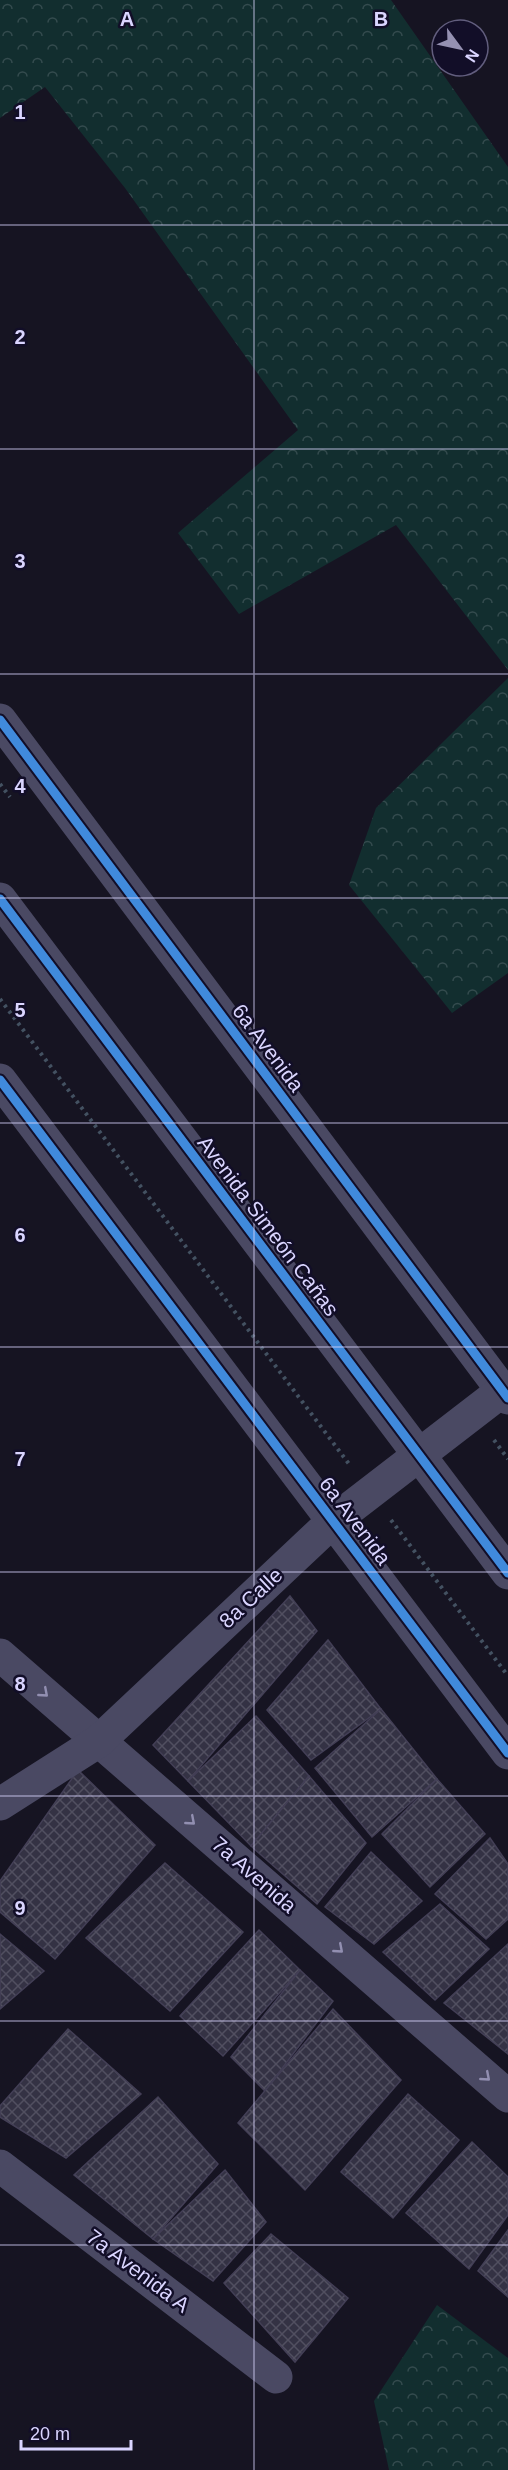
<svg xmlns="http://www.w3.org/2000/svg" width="508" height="2470" font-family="Helvetica,sans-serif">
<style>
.forest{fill:url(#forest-crowns)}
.building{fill:url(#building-cross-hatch);stroke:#433f56;stroke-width:1.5}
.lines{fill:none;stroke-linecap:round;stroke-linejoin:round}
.path{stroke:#435161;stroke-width:4;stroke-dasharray:3 4.5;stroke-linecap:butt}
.minor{stroke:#4a4963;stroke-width:33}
.cycleway-casing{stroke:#120e28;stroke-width:13}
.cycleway{stroke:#408adc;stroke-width:9}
.oneway{stroke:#928fb1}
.grid{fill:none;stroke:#dad5ff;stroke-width:1.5;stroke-opacity:0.55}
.labels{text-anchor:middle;stroke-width:5;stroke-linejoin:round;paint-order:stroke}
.street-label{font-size:21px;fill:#dad5ff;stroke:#120e28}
.grid-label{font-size:20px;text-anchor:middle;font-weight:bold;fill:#dad5ff;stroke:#120e28;stroke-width:5;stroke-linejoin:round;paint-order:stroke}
</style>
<defs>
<pattern id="forest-crowns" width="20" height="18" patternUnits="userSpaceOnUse" patternTransform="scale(1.5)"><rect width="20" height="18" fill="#122e2f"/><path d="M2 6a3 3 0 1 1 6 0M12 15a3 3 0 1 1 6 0" fill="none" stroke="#344b4e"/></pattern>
<pattern id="building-cross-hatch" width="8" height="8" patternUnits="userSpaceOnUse" patternTransform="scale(1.5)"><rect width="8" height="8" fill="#343244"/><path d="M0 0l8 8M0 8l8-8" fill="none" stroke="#514f60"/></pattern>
</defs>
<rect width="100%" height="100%" fill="#161422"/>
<g class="forest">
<path d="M0 0H391L508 167V670L396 525 239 614 178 533 298 430 125 188 45 87 0 118Z"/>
<path d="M508 678V973L452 1013 349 885 376 808Z"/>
<path d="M437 2305 508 2358V2470H389L374 2401Z"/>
</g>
<g class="building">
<path d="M290 1596 317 1631 188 1781 153 1745Z"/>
<path d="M328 1640 381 1709 311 1760 267 1710Z"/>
<path d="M381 1709 437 1779 372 1837 315 1768Z"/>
<path d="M256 1716 309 1776 251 1846 188 1781Z"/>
<path d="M78 1770 155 1845 55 1959 0 1912V1881Z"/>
<path d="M309 1776 366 1843 317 1904 251 1846Z"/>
<path d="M437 1779 485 1834 430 1887 382 1834Z"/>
<path d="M490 1838 508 1864V1919L486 1939 435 1894Z"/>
<path d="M371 1852 422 1901 374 1944 325 1907Z"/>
<path d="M165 1863 243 1932 170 2011 86 1938Z"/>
<path d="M440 1904 489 1949 435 2000 383 1952Z"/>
<path d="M259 1930 300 1970 223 2056 180 2016Z"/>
<path d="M0 1934 44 1971 0 2009Z"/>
<path d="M508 1944V2054L444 2003Z"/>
<path d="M300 1970 333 2001 265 2091 231 2057Z"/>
<path d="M333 2009 401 2080 305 2190 238 2123Z"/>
<path d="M68 2029 141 2094 66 2158 0 2117V2106Z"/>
<path d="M408 2094 459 2140 393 2218 341 2172Z"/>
<path d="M158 2097 218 2164 153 2239 74 2175Z"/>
<path d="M472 2142 508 2177V2215L469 2269 406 2213Z"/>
<path d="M225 2170 266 2222 213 2281 153 2239Z"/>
<path d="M508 2230V2297L478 2271Z"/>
<path d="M271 2234 348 2298 295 2362 224 2283Z"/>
</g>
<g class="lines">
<g class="path">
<path d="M0 784 10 797"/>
<path d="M0 999 349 1464"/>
<path d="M494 1440 508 1459"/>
<path d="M391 1520 508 1676"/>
</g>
<g class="minor">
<path d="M0 720 508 1398"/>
<path d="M0 899 508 1573"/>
<path d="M0 1080 508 1753"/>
<path d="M0 1655 508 2096"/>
<path d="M0 1804 99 1741 332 1522 502 1391"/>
<path d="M0 2166 276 2377"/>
</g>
<defs>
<g id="cycleway">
<path d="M0 720 508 1398"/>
<path d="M0 899 508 1573"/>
<path d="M0 1080 508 1753"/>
</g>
</defs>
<use href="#cycleway" class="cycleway-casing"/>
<use href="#cycleway" class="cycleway"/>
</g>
<defs><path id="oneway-chevron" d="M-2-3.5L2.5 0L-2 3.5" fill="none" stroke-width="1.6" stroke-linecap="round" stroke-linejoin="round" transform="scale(1.5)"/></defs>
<g class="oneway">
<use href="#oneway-chevron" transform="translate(44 1693) rotate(41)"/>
<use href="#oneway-chevron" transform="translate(191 1821) rotate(41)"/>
<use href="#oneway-chevron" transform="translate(339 1949) rotate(41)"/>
<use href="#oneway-chevron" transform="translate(486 2077) rotate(41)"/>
</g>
<path class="grid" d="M254 0V2470M0 225H508M0 449H508M0 674H508M0 898H508M0 1123H508M0 1347H508M0 1572H508M0 1796H508M0 2021H508M0 2245H508"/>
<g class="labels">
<g class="street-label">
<text transform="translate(268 1048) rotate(53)" y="7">6a Avenida</text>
<text transform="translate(268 1226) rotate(53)" y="7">Avenida Simeón Cañas</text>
<text transform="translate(355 1521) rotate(53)" y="7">6a Avenida</text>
<text transform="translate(251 1598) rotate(-43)" y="7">8a Calle</text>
<text transform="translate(254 1875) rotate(41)" y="7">7a Avenida</text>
<text transform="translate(138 2271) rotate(37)" y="7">7a Avenida A</text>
</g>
</g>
<g class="grid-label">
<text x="127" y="26">A</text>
<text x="381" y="26">B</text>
<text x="20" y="119">1</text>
<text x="20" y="344">2</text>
<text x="20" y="568">3</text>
<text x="20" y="793">4</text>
<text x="20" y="1017">5</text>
<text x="20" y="1242">6</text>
<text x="20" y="1466">7</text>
<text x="20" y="1691">8</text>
<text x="20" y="1915">9</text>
</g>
<g transform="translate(460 48) rotate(123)"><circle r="28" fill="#120e28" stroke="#625e7e" stroke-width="1.5"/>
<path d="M0-4.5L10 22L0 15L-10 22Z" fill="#9591b2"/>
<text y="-9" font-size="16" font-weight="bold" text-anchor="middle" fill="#dad5ff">N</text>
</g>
<path d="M21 2440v9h110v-9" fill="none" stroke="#dad5ff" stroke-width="3"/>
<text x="30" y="2440" font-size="18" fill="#dad5ff" stroke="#120e28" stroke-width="4.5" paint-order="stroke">20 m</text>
</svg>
